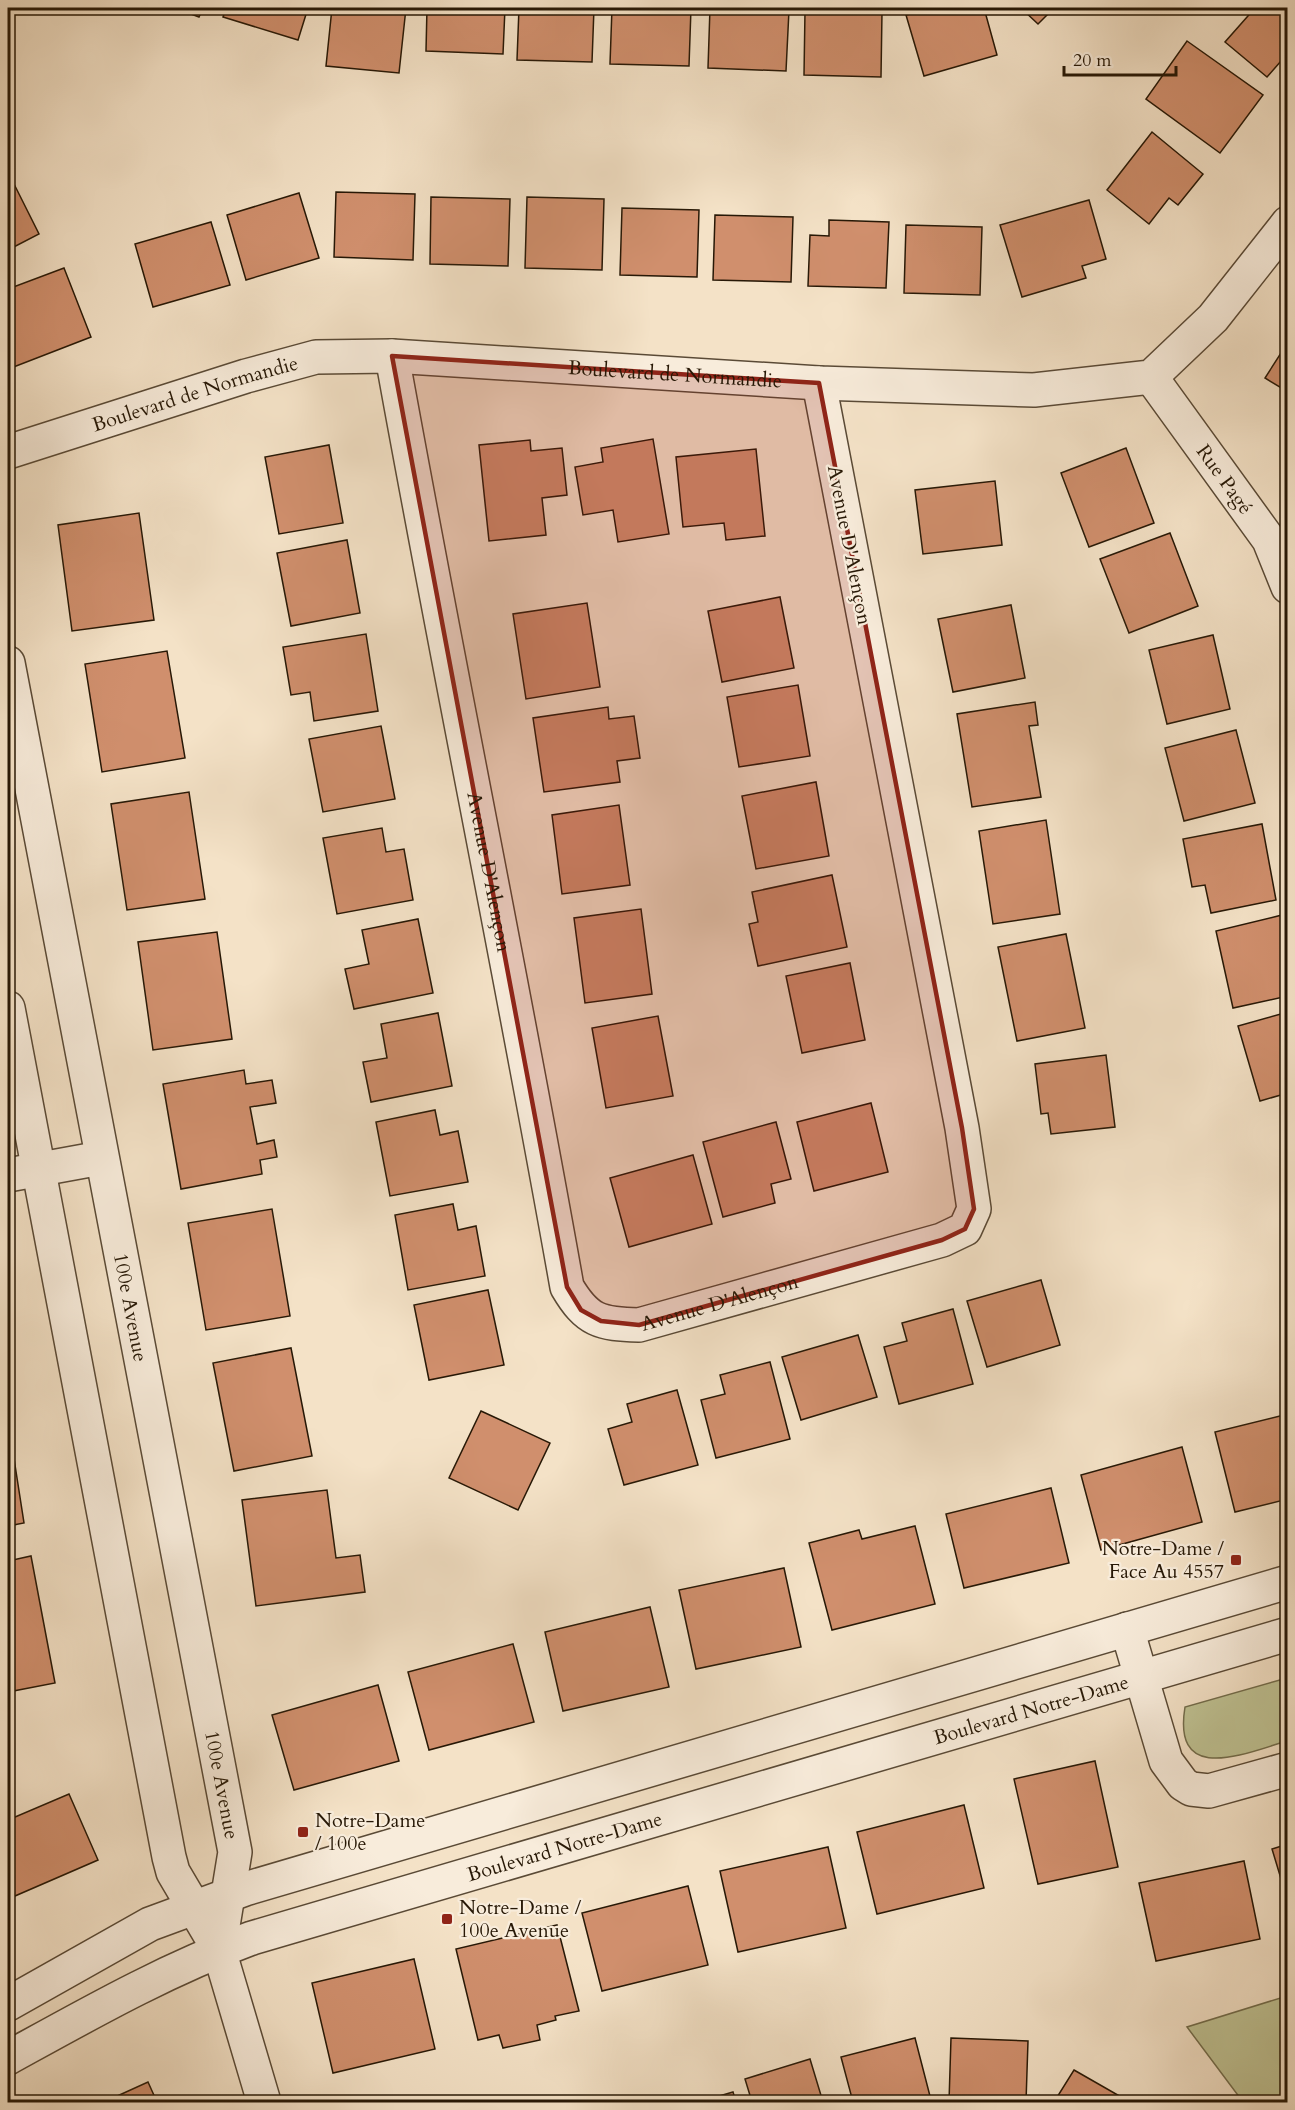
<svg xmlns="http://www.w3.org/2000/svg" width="1295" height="2110" font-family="Cardo,serif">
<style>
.green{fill:#bfc293;stroke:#736d4c;stroke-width:1.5}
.building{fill:#d08f6d;stroke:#271806;stroke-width:1.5}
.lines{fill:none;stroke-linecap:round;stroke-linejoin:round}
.minor-casing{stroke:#5a4a36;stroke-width:36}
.minor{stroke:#f8ecdb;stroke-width:33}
.marked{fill:#8f2418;fill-opacity:0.2;stroke:#8f2418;stroke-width:4.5;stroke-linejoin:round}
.poi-dot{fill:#8f2418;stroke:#f8ecdb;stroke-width:2}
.labels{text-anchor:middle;stroke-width:4.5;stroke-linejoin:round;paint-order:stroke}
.street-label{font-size:20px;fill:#271806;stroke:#f8ecdb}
.poi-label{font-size:20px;fill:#271806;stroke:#f8ecdb;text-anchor:start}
</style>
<rect width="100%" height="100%" fill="#f4e2c7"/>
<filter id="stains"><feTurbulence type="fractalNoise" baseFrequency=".00333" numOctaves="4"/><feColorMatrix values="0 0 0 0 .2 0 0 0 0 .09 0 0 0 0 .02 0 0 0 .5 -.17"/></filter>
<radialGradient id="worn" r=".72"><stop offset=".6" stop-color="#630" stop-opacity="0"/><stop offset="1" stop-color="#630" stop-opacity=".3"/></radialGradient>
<g class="green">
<path d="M1287 1678V1741C1246 1753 1172 1786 1185 1707Z"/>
<path d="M1287 1996V2102H1243L1187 2027Z"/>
</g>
<g class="building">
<path d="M175 8H203L199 17Z"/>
<path d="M226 8H308L298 40 223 17Z"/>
<path d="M332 8H406L399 73 326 66Z"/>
<path d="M427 8H505L503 54 426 51Z"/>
<path d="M519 8H594L592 62 517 60Z"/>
<path d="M612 8H691L689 66 610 64Z"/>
<path d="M710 8 789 10 786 71 708 68Z"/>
<path d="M933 8H984L997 55 924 76 906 15Z"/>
<path d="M1021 8H1054L1038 24Z"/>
<path d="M1255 8H1288V53L1267 77 1225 42Z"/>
<path d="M805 11 882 12 881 77 804 75Z"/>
<path d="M1187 41 1263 95 1220 153 1146 99Z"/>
<path d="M1152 132 1203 174 1178 205 1169 198 1149 224 1107 190Z"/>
<path d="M8 172 39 234 8 250Z"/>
<path d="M336 192 415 194 413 260 334 257Z"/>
<path d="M299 193 319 258 246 280 227 215Z"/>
<path d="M431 197 510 199 508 266 430 264Z"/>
<path d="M527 197 604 199 602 270 525 268Z"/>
<path d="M1089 200 1106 259 1082 266 1086 278 1022 297 1000 225Z"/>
<path d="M622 208 699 210 697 277 620 275Z"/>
<path d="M715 215 793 217 791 282 713 280Z"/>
<path d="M829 220 889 222 886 288 808 286 810 235 829 236Z"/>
<path d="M211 222 230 285 153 307 135 244Z"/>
<path d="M906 225 982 227 980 295 904 293Z"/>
<path d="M64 268 91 337 11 368 8 359V289Z"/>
<path d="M1288 342V392L1265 378Z"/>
<path d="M653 439 669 534 618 542 613 510 583 515 575 467 603 462 601 448Z"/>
<path d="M530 440 531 451 562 448 567 495 542 498 546 535 489 541 479 445Z"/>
<path d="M329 445 343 523 279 534 265 457Z"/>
<path d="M1126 448 1154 523 1089 547 1061 473Z"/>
<path d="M756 449 765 536 726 540 724 523 683 527 676 457Z"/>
<path d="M995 481 1002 545 923 554 915 490Z"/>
<path d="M139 513 154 620 72 631 58 525Z"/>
<path d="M1170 533 1198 606 1129 633 1100 559Z"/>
<path d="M347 540 360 613 291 626 277 553Z"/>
<path d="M780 597 794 668 722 682 708 611Z"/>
<path d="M587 603 600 687 526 699 513 614Z"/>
<path d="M1011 605 1025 678 953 692 938 619Z"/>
<path d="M366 634 378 711 314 721 310 692 291 695 283 647Z"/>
<path d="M1213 635 1230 709 1167 724 1149 650Z"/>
<path d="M167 651 185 758 102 772 85 664Z"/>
<path d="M798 685 810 756 739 767 727 697Z"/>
<path d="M1035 702 1038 725 1029 726 1041 797 972 807 957 714Z"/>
<path d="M608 707 609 719 634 716 640 758 617 761 620 782 544 792 533 718Z"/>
<path d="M381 726 395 799 323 812 309 739Z"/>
<path d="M1236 730 1255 803 1184 821 1165 748Z"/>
<path d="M816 782 829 856 756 869 742 796Z"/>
<path d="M189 792 205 899 127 910 111 804Z"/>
<path d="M619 805 630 885 562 894 552 815Z"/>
<path d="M1046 820 1060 914 993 924 979 831Z"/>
<path d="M1262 824 1276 900 1211 913 1205 885 1192 887 1183 839Z"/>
<path d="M382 828 386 852 404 849 413 900 337 914 323 838Z"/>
<path d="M832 875 847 947 758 966 749 924 758 922 752 892Z"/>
<path d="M641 909 652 994 585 1003 574 918Z"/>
<path d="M1282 915 1288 937V996L1233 1008 1216 931Z"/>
<path d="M418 919 433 993 354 1009 345 969 369 964 362 930Z"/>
<path d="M217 932 232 1039 153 1050 138 942Z"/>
<path d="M1066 934 1085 1028 1017 1041 998 947Z"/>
<path d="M850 963 865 1040 802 1053 786 976Z"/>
<path d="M1288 1012V1093L1260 1101 1238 1026Z"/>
<path d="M438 1013 452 1086 371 1102 363 1062 387 1058 381 1024Z"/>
<path d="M658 1016 673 1096 606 1108 592 1028Z"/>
<path d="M1106 1055 1115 1127 1051 1134 1048 1113 1041 1114 1035 1064Z"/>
<path d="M244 1070 246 1084 272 1080 276 1103 250 1107 257 1144 274 1140 277 1157 260 1160 262 1174 181 1189 163 1084Z"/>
<path d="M871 1103 888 1172 814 1191 797 1122Z"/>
<path d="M435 1110 440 1135 458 1131 468 1182 390 1196 376 1122Z"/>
<path d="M776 1122 791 1179 771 1184 775 1203 723 1217 703 1142Z"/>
<path d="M693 1155 712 1224 629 1247 610 1178Z"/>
<path d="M453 1204 458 1230 476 1226 485 1276 408 1290 395 1215Z"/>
<path d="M272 1209 290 1316 206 1330 188 1223Z"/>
<path d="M1041 1280 1060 1345 987 1367 967 1301Z"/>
<path d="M488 1290 504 1365 429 1380 414 1305Z"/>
<path d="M953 1309 973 1384 899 1404 884 1347 907 1341 902 1323Z"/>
<path d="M858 1335 877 1397 801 1420 782 1357Z"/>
<path d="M291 1348 312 1456 234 1471 213 1363Z"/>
<path d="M770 1362 790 1439 716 1458 701 1400 725 1394 720 1375Z"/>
<path d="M677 1390 698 1465 624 1485 608 1429 632 1422 627 1404Z"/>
<path d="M481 1411 550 1443 518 1510 449 1478Z"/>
<path d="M1288 1414V1499L1235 1512 1215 1432Z"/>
<path d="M8 1420 24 1523 8 1526Z"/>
<path d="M1182 1447 1202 1522 1101 1550 1081 1475Z"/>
<path d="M1051 1488 1069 1563 964 1588 946 1514Z"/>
<path d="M327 1490 336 1558 360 1555 365 1592 256 1606 242 1500Z"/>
<path d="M915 1526 935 1604 832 1630 809 1543 859 1530 862 1539Z"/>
<path d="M31 1556 55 1683 8 1692V1561Z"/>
<path d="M784 1568 801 1647 696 1669 679 1590Z"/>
<path d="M650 1607 669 1687 563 1711 545 1632Z"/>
<path d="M513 1644 534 1722 429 1750 408 1672Z"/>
<path d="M378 1685 399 1761 294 1790 272 1715Z"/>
<path d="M1095 1761 1118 1867 1038 1884 1014 1779Z"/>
<path d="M69 1794 98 1860 8 1899V1820Z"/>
<path d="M964 1805 984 1888 877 1914 857 1832Z"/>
<path d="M1288 1844V1902L1272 1849Z"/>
<path d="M828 1847 846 1928 738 1952 720 1871Z"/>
<path d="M1244 1861 1260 1939 1156 1961 1139 1883Z"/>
<path d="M688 1886 708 1965 602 1991 582 1913Z"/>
<path d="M557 1925 579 2011 555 2016 556 2020 537 2025 540 2040 503 2048 499 2035 478 2040 456 1949Z"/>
<path d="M414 1959 435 2049 333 2073 312 1983Z"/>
<path d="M915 2038 931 2100 921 2102H853L841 2057Z"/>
<path d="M951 2038 1028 2041 1026 2102H949Z"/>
<path d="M810 2059 823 2102H752L745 2079Z"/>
<path d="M1074 2070 1130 2102H1054Z"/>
<path d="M148 2082 157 2102H104Z"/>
<path d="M733 2092 736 2102H699Z"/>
</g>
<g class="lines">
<defs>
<g id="minor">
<path id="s1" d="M392 356C448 667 512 976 567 1287 587 1321 600 1324 639 1325L942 1240 965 1229 974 1209 962 1128 819 383"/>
<path id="s2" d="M1151 377 1269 540 1288 587"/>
<path id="s3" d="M8 452 246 376 316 357 392 356 819 383 1034 390 1151 377 1213 318 1288 223"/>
<path id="s4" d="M8 663 235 1852 219 1950"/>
<path d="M8 1008 169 1857 173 1872 219 1950 264 2102"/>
<path d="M8 1175 101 1158"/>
<path d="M1127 1629 1166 1761 1183 1784 1191 1789 1209 1791 1288 1769"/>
<path d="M8 2004 150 1924 245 1889 1288 1582"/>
<path id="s5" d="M8 2058C88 2014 165 1970 252 1938L1288 1634"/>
</g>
</defs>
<use href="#minor" class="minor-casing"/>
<use href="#minor" class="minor"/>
</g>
<path class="marked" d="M392 356 819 383 962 1128 974 1209 965 1229 942 1240 639 1325 601 1321 581 1310 567 1287Z"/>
<g class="poi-dot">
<rect x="1230" y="1554" width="12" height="12" rx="3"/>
<rect x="297" y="1826" width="12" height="12" rx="3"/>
<rect x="441" y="1913" width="12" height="12" rx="3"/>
</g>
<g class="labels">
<g class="street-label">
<text dy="7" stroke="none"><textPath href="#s3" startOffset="682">Boulevard de Normandie</textPath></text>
<text dy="7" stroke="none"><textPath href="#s3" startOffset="196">Boulevard de Normandie</textPath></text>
<text dy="7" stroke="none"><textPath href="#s2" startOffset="126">Rue Pagé</textPath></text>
<text transform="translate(850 545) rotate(79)" y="7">Avenue D'Alençon</text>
<text dy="7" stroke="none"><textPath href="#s1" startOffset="525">Avenue D'Alençon</textPath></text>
<text dy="7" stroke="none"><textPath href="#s1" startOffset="1118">Avenue D'Alençon</textPath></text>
<text dy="7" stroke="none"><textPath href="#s4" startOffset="656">100e Avenue</textPath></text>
<text dy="7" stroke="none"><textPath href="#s5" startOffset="1084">Boulevard Notre-Dame</textPath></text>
<text dy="7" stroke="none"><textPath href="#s4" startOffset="1142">100e Avenue</textPath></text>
<text dy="7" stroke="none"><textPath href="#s5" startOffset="598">Boulevard Notre-Dame</textPath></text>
</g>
<g class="poi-label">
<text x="1224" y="1555" text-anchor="end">Notre-Dame /<tspan x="1224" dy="23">Face Au 4557</tspan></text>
<text x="315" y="1827">Notre-Dame<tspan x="315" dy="23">/ 100e</tspan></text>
<text x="459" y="1914">Notre-Dame /<tspan x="459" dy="23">100e Avenue</tspan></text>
</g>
</g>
<rect width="1295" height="2110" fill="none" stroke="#f4e2c7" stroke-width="30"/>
<rect x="9" y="9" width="1277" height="2092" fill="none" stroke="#271806" stroke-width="3"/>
<rect x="15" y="15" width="1265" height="2080" fill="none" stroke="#271806" stroke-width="1.5"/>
<path d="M1064 66v9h112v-9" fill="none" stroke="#271806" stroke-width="3"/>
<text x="1073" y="66" font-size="18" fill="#271806" stroke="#f8ecdb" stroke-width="4.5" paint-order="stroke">20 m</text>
<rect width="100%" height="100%" filter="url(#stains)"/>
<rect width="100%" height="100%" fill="url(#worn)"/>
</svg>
